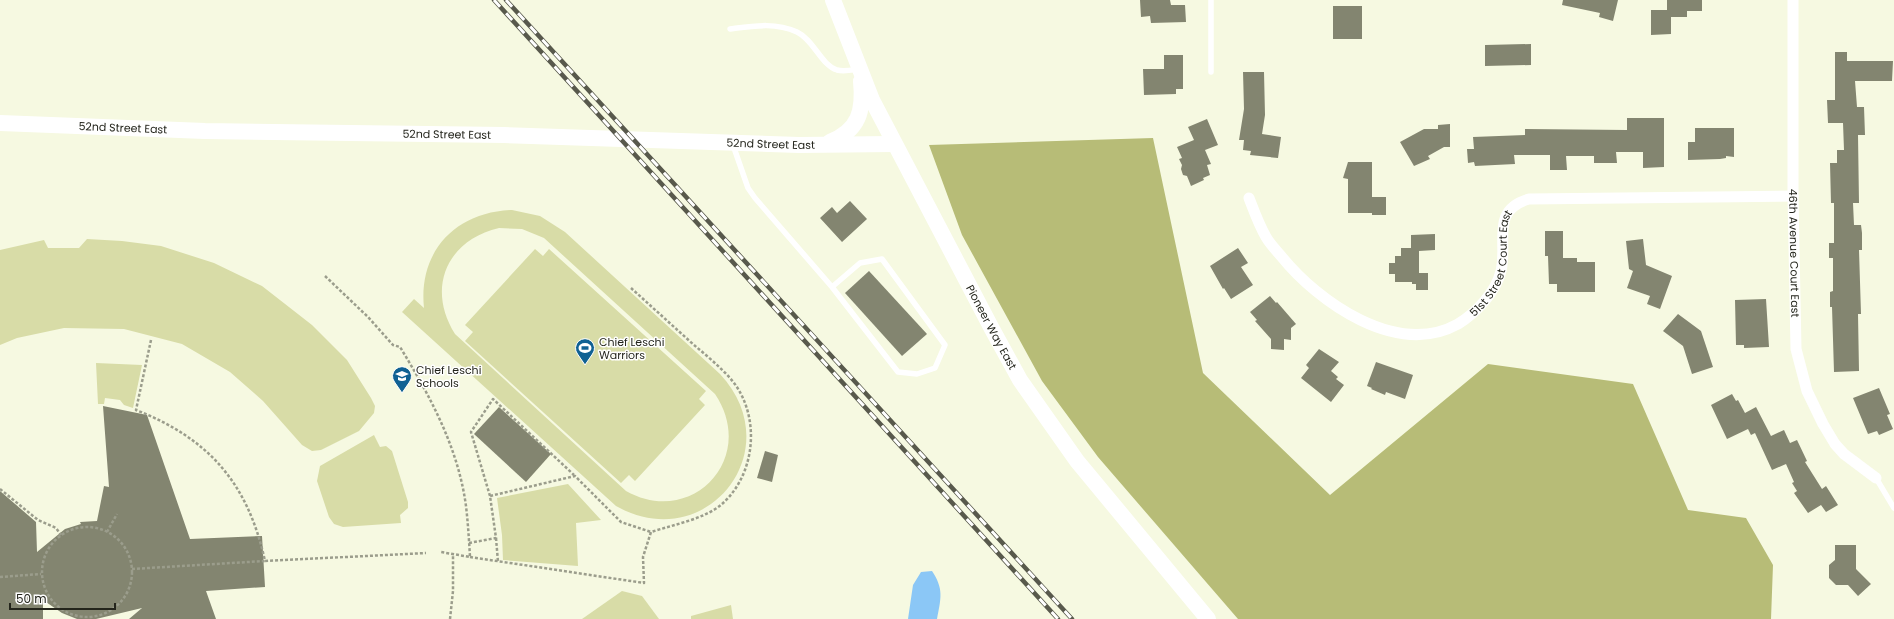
<svg xmlns="http://www.w3.org/2000/svg" width="1894" height="619" font-family="Poppins,sans-serif">
<style>
.green{fill:#d8dca7;fill-rule:evenodd}
.forest{fill:#b7bc77}
.water{fill:#8bc7f6}
.building{fill:#838570}
.lines{fill:none;stroke-linecap:round;stroke-linejoin:round}
.path{stroke:#9b9d8c;stroke-width:2.5;stroke-dasharray:3 2;stroke-linecap:butt}
.lane{stroke:#fff;stroke-width:5.5}
.street{stroke:#fff;stroke-width:11}
.secondary{stroke:#fff;stroke-width:16}
.rail-casing{stroke:#58594c;stroke-width:4.5}
.rail{stroke:#fff;stroke-width:3;stroke-dasharray:9;stroke-linecap:butt}
.labels{text-anchor:middle;stroke-width:3;stroke-linejoin:round;paint-order:stroke}
.street-label{font-size:11px;fill:#24251c;stroke:#fff}
.poi-label{font-size:11px;fill:#24251c;stroke:#fff;text-anchor:start}
</style>
<rect width="100%" height="100%" fill="#f6f9e1"/>
<g class="green">
<path d="M512 210 540 216 565 232 720 374C791 450 706 557 616 506L402 312 414 299 424 308C418 251 456 212 512 210ZM499 228 522 229 544 238 715 394C758 458 692 528 626 491L455 334C426 288 447 240 499 228Z"/>
<path d="M87 239 122 241 161 246 214 263 262 286 312 325 347 360 371 398 375 406 374 413 359 431 321 450 312 451 302 445 263 401 230 372 182 344 124 329 64 328 17 338 0 345V250L44 240 48 248H79Z"/>
<path d="M535 249 543 256 549 249 706 391 699 399 705 405 635 481 629 475 621 483 465 341 473 332 465 325Z"/>
<path d="M96 363 142 365 133 408 124 405 120 400 105 398 104 404H98Z"/>
<path d="M374 435 380 447 386 446 392 451 408 502V508L400 515 401 523 343 527 334 524 329 517 317 481 320 466Z"/>
<path d="M568 484 601 520 576 523 578 566 503 560 502 535 497 498Z"/>
<path d="M622 591 642 596 659 619H582Z"/>
<path d="M731 605 733 619H691V616Z"/>
</g>
<path class="forest" d="M1153 138 1203 373 1330 495 1488 364 1633 384 1688 510 1746 518 1773 565 1771 619H1238L1098 457 1042 381 962 235 929 145Z"/>
<path class="water" d="M932 571C944 589 941 598 937 619H908L913 585 921 572Z"/>
<g class="building">
<path d="M1140 0H1170L1171 5H1185L1186 22 1151 23 1150 16 1141 17Z"/>
<path d="M1563 0H1618L1613 21 1599 17 1600 13 1562 5Z"/>
<path d="M1667 0H1702V11H1687V17H1671V34L1651 35V10H1667Z"/>
<rect x="1333" y="6" width="29" height="33"/>
<path d="M1531 44V65L1485 66V45Z"/>
<path d="M1835 52H1847V61H1893L1892 81H1855L1857 107H1864L1865 135H1858L1859 203H1853L1854 225H1861L1862 233V250H1859L1861 314H1858L1859 371 1834 372 1832 307H1830V292L1833 291V258H1829V243H1834V203H1831L1830 163H1837V150H1844L1843 123H1828L1827 100H1835Z"/>
<path d="M1164 55H1183V89H1176V94L1144 95 1143 69H1164Z"/>
<path d="M1243 72H1264L1265 115 1262 134 1281 137 1278 158 1250 155 1251 151 1243 150 1244 140H1239L1244 109Z"/>
<path d="M1627 118H1664V167L1643 168V152H1616L1617 163H1594V156H1566L1567 170H1550V155H1514L1515 164 1475 166 1474 162 1468 163 1467 149H1474L1473 137 1525 135V129L1627 130Z"/>
<path d="M1207 119 1218 145 1205 150 1211 164 1207 165 1210 175 1203 178 1204 180 1191 186 1187 176 1183 175 1181 169 1182 165 1179 159 1182 158 1177 147 1194 140 1188 127Z"/>
<path d="M1450 124V147H1444L1428 156 1430 159 1414 166 1400 142 1424 129H1438V125Z"/>
<path d="M1695 128H1734V157L1726 156V158L1720 159 1688 160V142H1695Z"/>
<path d="M1348 162H1372V197H1386V215H1372V213H1348V179L1343 178Z"/>
<path d="M850 201 867 219 842 242 820 218 832 207 837 213Z"/>
<path d="M1545 231H1563V258H1577V262H1595V292H1557V284H1549L1548 256H1545Z"/>
<path d="M1435 234V250L1419 251V273H1428V290H1416V284H1412V282H1395V274H1389V263H1395V256H1401V248H1411V235Z"/>
<path d="M1643 239 1646 265 1672 276 1660 309 1647 304 1650 296 1627 288 1633 271 1629 269 1626 241Z"/>
<path d="M1238 248 1248 263 1241 267 1253 285 1231 299 1224 288 1223 289 1210 266Z"/>
<path d="M869 271 927 334 902 356 845 293Z"/>
<path d="M1270 296 1276 303 1277 302 1296 324 1291 328V340L1284 339V350L1271 349V339L1255 321 1257 320 1250 312Z"/>
<path d="M1766 299 1769 347 1744 348V345H1736L1735 300Z"/>
<path d="M1678 314 1701 331 1713 367 1692 374 1683 346 1663 331Z"/>
<path d="M1319 349 1339 362 1331 371 1338 377 1336 379 1344 385 1331 402 1301 378 1309 368 1306 365Z"/>
<path d="M1376 362 1413 375 1405 399 1386 392 1385 395 1371 389 1372 388 1367 386Z"/>
<path d="M1879 388 1890 414 1887 415 1893 429 1879 435 1877 431 1868 434 1853 398Z"/>
<path d="M1732 394 1736 401 1738 400 1745 413 1756 407 1771 436 1784 430 1790 443 1797 440 1807 461 1805 462 1822 489 1826 486 1838 505 1826 512 1821 505 1808 513 1794 493 1797 491 1792 483 1794 482 1786 464 1772 470 1755 433 1751 435 1748 429 1727 439 1711 405Z"/>
<path d="M103 406 147 415 190 539 262 536 265 587 206 591 216 619H129L142 608 96 619H77L62 613 43 600V619H0V491L36 522 37 552 65 529 81 524 80 522 97 521 104 486 109 487Z"/>
<path d="M499 407 551 454 526 482 474 434Z"/>
<path d="M765 451 778 455 772 482 757 478Z"/>
<path d="M1835 545H1856V569L1871 584 1858 596 1848 585H1836L1829 578V565L1835 560Z"/>
</g>
<g class="lines">
<g class="path">
<path d="M325 276 368 317 393 345 400 347C430 396 458 447 466 506 468 523 469 540 470 557L441 552"/>
<path d="M151 340 136 410C210 439 248 484 265 561L426 553"/>
<path d="M0 489 38 520 56 528 61 535"/>
<path d="M490 496 471 432 493 399 574 475"/>
<circle cx="87" cy="572" r="45"/>
<path d="M107 532 117 514"/>
<path d="M496 538 498 562"/>
<path d="M469 543 496 538 490 496 575 476 621 522 651 532"/>
<path d="M470 557 644 583 643 557 651 532C672 525 705 519 722 504 757 473 761 413 730 378 719 366 706 355 694 345 673 326 652 307 631 288"/>
<path d="M132 569 265 561"/>
<path d="M0 577 41 574"/>
<path d="M450 619 453 591V555"/>
</g>
<g class="lane">
<path d="M730 29C753 26 775 22 797 32 814 40 821 65 837 70 844 72 852 70 859 69"/>
<path d="M1211 72V0"/>
<path d="M733 145 748 188 755 198 832 287 898 372 917 374 935 368 945 345 882 259 860 263 832 287"/>
<path d="M1876 478 1894 508"/>
</g>
<g class="street">
<path id="s1" d="M1793 0V196L1796 349 1807 391 1823 424 1835 444 1844 454 1876 478"/>
<path id="s2" d="M1249 198C1254 211 1259 225 1266 237 1270 244 1276 250 1281 256 1318 302 1397 358 1458 324 1476 313 1496 292 1501 271 1508 242 1490 210 1529 199L1793 196"/>
</g>
<g class="secondary">
<path id="s3" d="M833 0 872 100 992 329 1020 380 1077 461 1208 619"/>
<path id="s4" d="M0 123 205 131 504 135 799 145 894 144"/>
<path d="M830 142C859 130 864 111 861 81"/>
</g>
<defs>
<g id="rail">
<path d="M494 0 1058 619"/>
<path d="M506 0 1072 619"/>
</g>
</defs>
<use href="#rail" class="rail-casing"/>
<use href="#rail" class="rail"/>
</g>
<defs>
<symbol id="stadium-pin" viewBox="-11 -11 22 30"><path d="M0 17L-7.5 6A9.5 9.5 0 1 1 7.5 6Z" fill="#106193" stroke="#fff"/><path d="M0-5a6.5 5 0 1 0 0 10a6.5 5 0 1 0 0-10ZM-3.5-1.8h7v3.6h-7Z" fill="#fff"/></symbol>
<symbol id="school-pin" viewBox="-11 -11 22 30"><path d="M0 17L-7.5 6A9.5 9.5 0 1 1 7.5 6Z" fill="#106193" stroke="#fff"/><path d="M0-5L7-2L0 1L-7-2ZM-4 1L0 2.5L4 1V4Q0 6-4 4Z" fill="#fff"/></symbol>
</defs>
<g fill-rule="evenodd">
<use href="#stadium-pin" x="574" y="337" width="22" height="30"/>
<use href="#school-pin" x="391" y="365" width="22" height="30"/>
</g>
<g class="labels">
<g class="street-label">
<text dy="4" stroke="none"><textPath href="#s4" startOffset="123">52nd Street East</textPath></text>
<text dy="4" stroke="none"><textPath href="#s4" startOffset="447">52nd Street East</textPath></text>
<text dy="4" stroke="none"><textPath href="#s4" startOffset="771">52nd Street East</textPath></text>
<text dy="4" stroke="none"><textPath href="#s1" startOffset="253">46th Avenue Court East</textPath></text>
<text dy="4" stroke="none"><textPath href="#s2" startOffset="345">51st Street Court East</textPath></text>
<text dy="4" stroke="none"><textPath href="#s3" startOffset="364">Pioneer Way East</textPath></text>
</g>
<g class="poi-label">
<text x="599" y="346">Chief Leschi<tspan x="599" dy="13">Warriors</tspan></text>
<text x="416" y="374">Chief Leschi<tspan x="416" dy="13">Schools</tspan></text>
</g>
</g>
<path d="M10 603v6h105v-6" fill="none" stroke="#24251c" stroke-width="2"/>
<text x="16" y="603" font-size="12" fill="#24251c" stroke="#ffffff" stroke-width="3" paint-order="stroke">50 m</text>
</svg>
